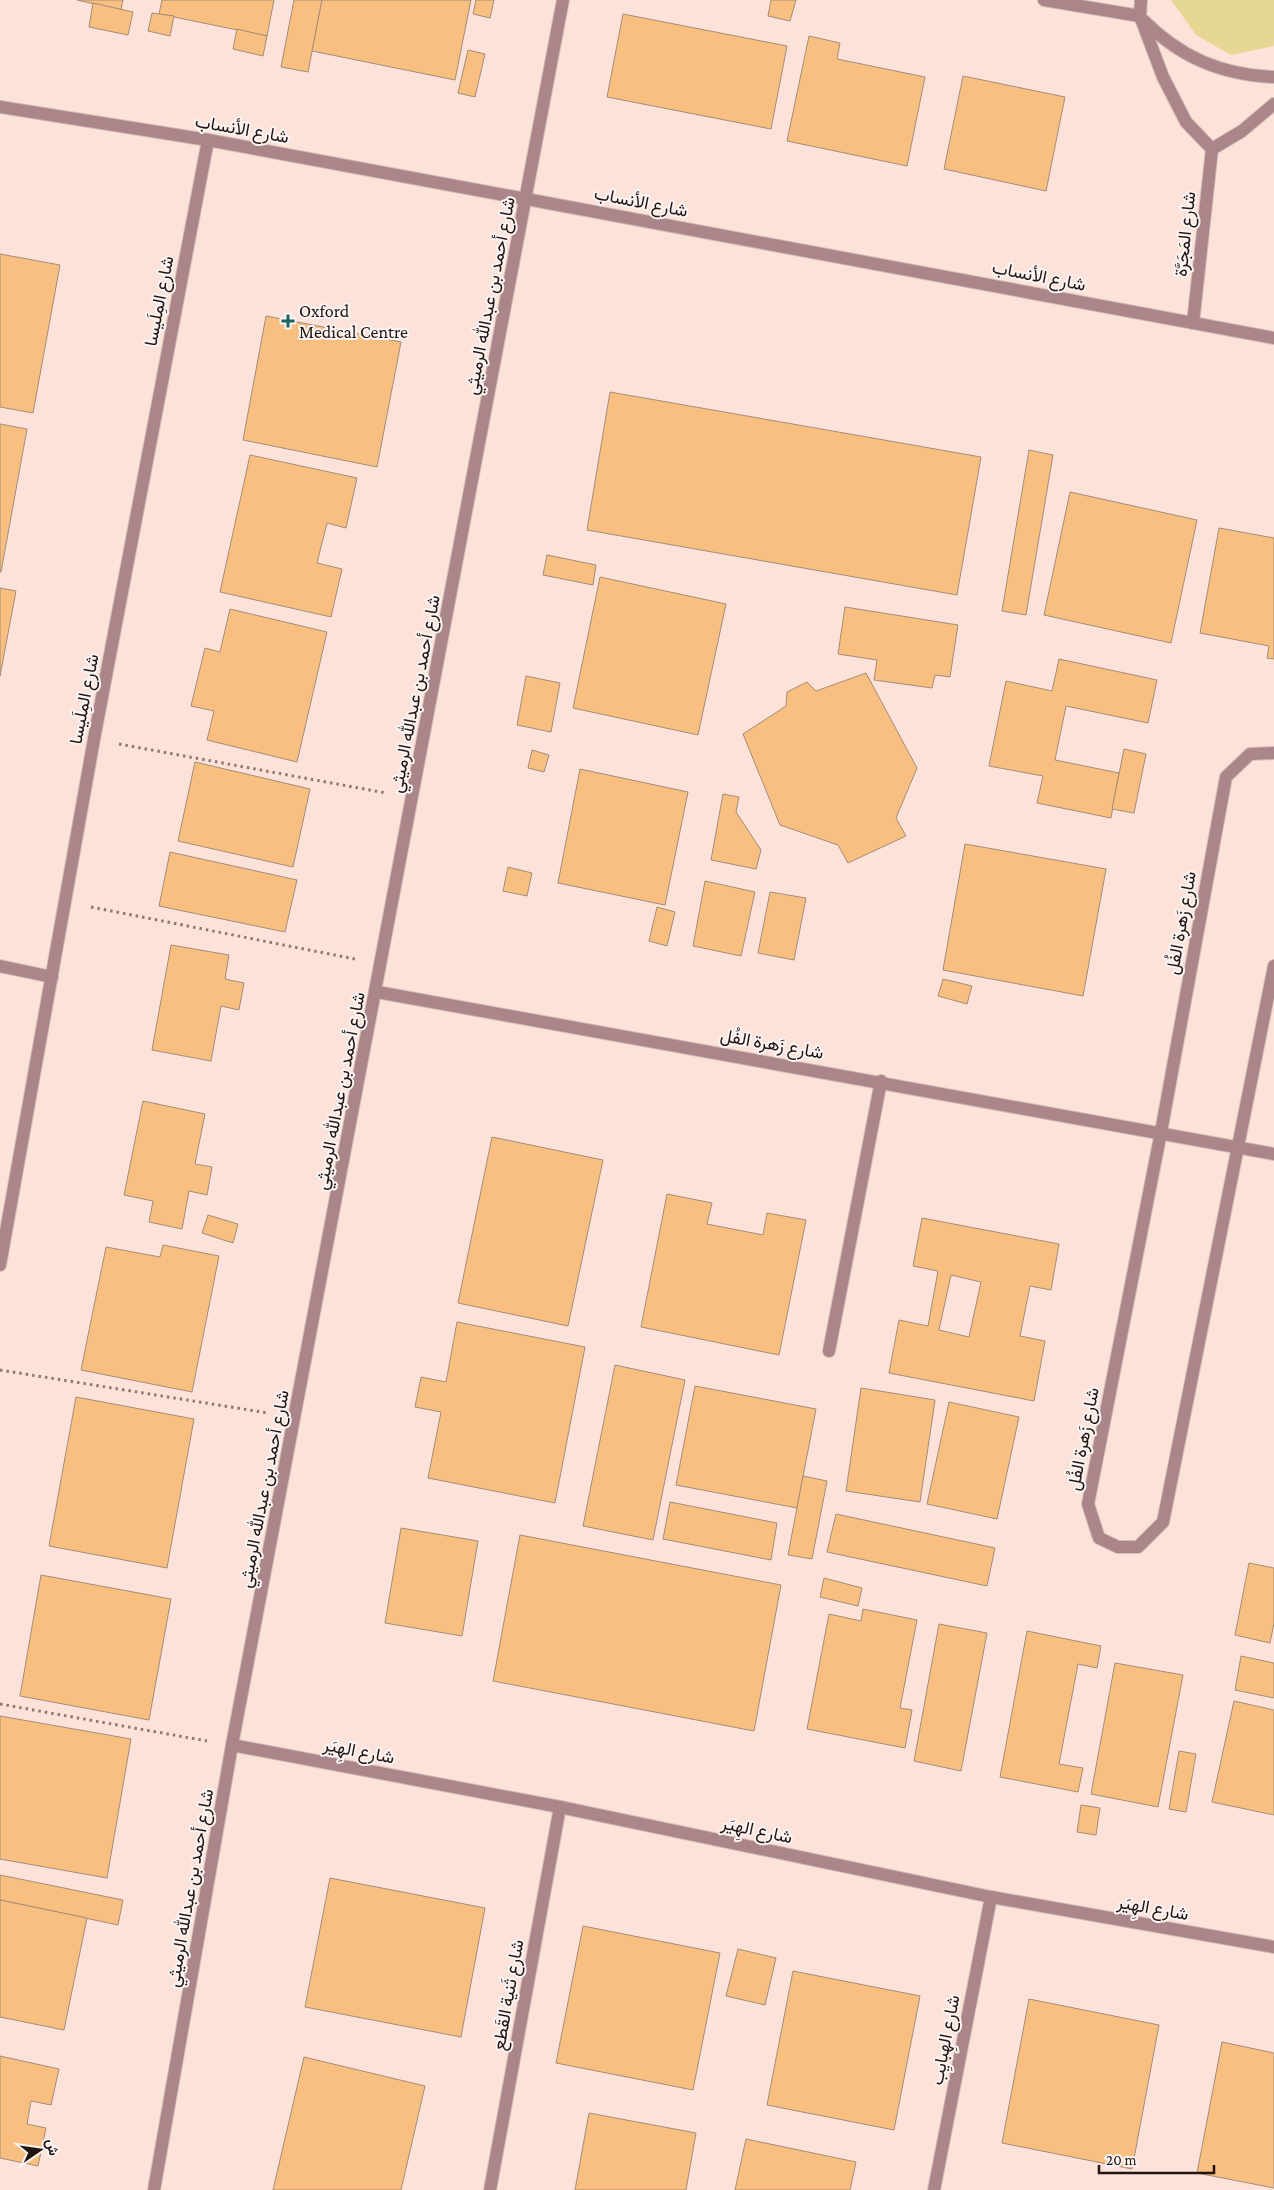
<svg xmlns="http://www.w3.org/2000/svg" width="1274" height="2190" font-family="'Crimson Pro',Vazirmatn,serif">
<style>
.green{fill:#e7d794}
.building{fill:#f9bf81;stroke:#a28d78;fill-rule:evenodd}
.lines{fill:none;stroke-linecap:round;stroke-linejoin:round}
.lane-casing{stroke:#d5bdb6;stroke-width:14}
.street-casing{stroke:#d5bdb6;stroke-width:14}
.path{stroke:#8d7a74;stroke-width:3;stroke-dasharray:2.5 4;stroke-linecap:butt}
.lane{stroke:#aa858a;stroke-width:12}
.street{stroke:#aa858a;stroke-width:12}
.poi-dot{fill:#19645b;stroke:#fbf4f2;stroke-width:2}
.labels{text-anchor:middle;stroke-width:4;stroke-linejoin:round;paint-order:stroke}
.street-label{font-size:18px;fill:#201511;stroke:#fbf4f2}
.poi-label{font-size:18px;fill:#201511;stroke:#fbf4f2;text-anchor:start}
</style>
<rect width="100%" height="100%" fill="#fde2da"/>
<path class="green" d="M1171 0H1274V46L1231 55 1196 35Z"/>
<g class="building">
<path d="M77 0H123L121 10Z"/>
<path d="M162 0H274L267 36 159 14Z"/>
<path d="M294 0H322L308 72 281 67Z"/>
<path d="M322 0H471L455 80 312 51Z"/>
<path d="M476 0H494L490 18 473 14Z"/>
<path d="M771 0H796L790 21 768 16Z"/>
<path d="M93 3 133 12 128 35 89 27Z"/>
<path d="M152 13 174 16 170 36 148 31Z"/>
<path d="M623 14 787 46 771 129 607 97Z"/>
<path d="M237 29 267 36 263 56 233 49Z"/>
<path d="M809 36 840 43 837 59 925 77 907 166 787 141Z"/>
<path d="M468 50 485 54 475 97 458 93Z"/>
<path d="M963 76 1065 97 1046 191 944 169Z"/>
<path d="M0 254 60 265 33 413 0 407Z"/>
<path d="M266 316 401 342 377 467 243 440Z"/>
<path d="M610 392 981 457 957 595 587 530Z"/>
<path d="M0 424 27 429 1 572H0Z"/>
<path d="M1029 450 1053 455 1026 615 1002 611Z"/>
<path d="M250 455 357 478 346 528 327 523 317 563 342 569 331 617 220 592Z"/>
<path d="M1070 492 1197 520 1171 643 1044 615Z"/>
<path d="M1219 528 1274 538V659L1267 658 1269 646 1200 633Z"/>
<path d="M547 555 596 565 593 585 543 575Z"/>
<path d="M600 577 726 604 698 735 573 708Z"/>
<path d="M0 588 16 591 0 676Z"/>
<path d="M845 607 958 625 950 677 935 675 932 688 874 680 877 660 838 654Z"/>
<path d="M230 609 327 632 297 762 207 740 214 711 191 706 205 648 220 652Z"/>
<path d="M1059 659 1157 680 1148 723 1066 706 1055 760 1119 773 1111 818 1037 803 1043 776 989 766 1006 681 1052 691Z"/>
<path d="M866 673 917 768 896 818 906 836 848 863 838 845 780 825 743 734 786 706 787 692 807 682 816 691Z"/>
<path d="M526 676 560 683 551 732 517 725Z"/>
<path d="M1124 749 1146 754 1134 813 1112 809Z"/>
<path d="M532 750 549 755 544 772 528 768Z"/>
<path d="M195 762 310 789 293 867 178 841Z"/>
<path d="M580 769 688 792 665 905 558 883Z"/>
<path d="M723 794 739 797 736 812 761 850 756 869 711 860Z"/>
<path d="M965 844 1106 869 1083 996 943 970Z"/>
<path d="M170 852 297 880 285 932 159 906Z"/>
<path d="M508 867 532 873 527 896 503 891Z"/>
<path d="M705 881 755 892 741 956 693 946Z"/>
<path d="M770 892 806 898 794 960 758 953Z"/>
<path d="M657 907 675 912 667 946 649 941Z"/>
<path d="M171 945 229 955 225 979 244 983 239 1010 221 1006 211 1061 152 1050Z"/>
<path d="M943 979 972 986 967 1004 938 996Z"/>
<path d="M143 1101 205 1114 195 1164 212 1167 207 1195 189 1191 182 1229 149 1222 153 1201 124 1195Z"/>
<path d="M492 1137 603 1160 568 1326 458 1303Z"/>
<path d="M667 1194 712 1203 707 1224 763 1235 767 1213 806 1220 779 1355 641 1327Z"/>
<path d="M208 1215 238 1224 233 1243 202 1233Z"/>
<path d="M922 1218 1059 1244 1051 1290 1030 1286 1020 1336 1045 1341 1034 1401 889 1373 899 1320 928 1326 938 1271 913 1266ZM951 1275 981 1282 969 1337 939 1330Z"/>
<path d="M163 1245 219 1256 192 1392 81 1370 106 1247 160 1257Z"/>
<path d="M457 1322 585 1347 555 1503 428 1478 441 1412 415 1407 421 1377 446 1382Z"/>
<path d="M615 1365 685 1380 653 1540 583 1526Z"/>
<path d="M695 1386 816 1409 797 1508 676 1485Z"/>
<path d="M861 1388 935 1400 920 1502 846 1491Z"/>
<path d="M76 1397 194 1419 167 1568 49 1546Z"/>
<path d="M949 1402 1019 1417 997 1519 927 1504Z"/>
<path d="M803 1476 827 1481 812 1559 788 1555Z"/>
<path d="M670 1502 777 1523 771 1560 663 1539Z"/>
<path d="M836 1514 995 1548 987 1586 827 1552Z"/>
<path d="M401 1528 478 1541 462 1636 385 1623Z"/>
<path d="M520 1535 781 1585 754 1731 493 1681Z"/>
<path d="M1249 1563 1274 1568V1623L1270 1643 1235 1635Z"/>
<path d="M41 1575 171 1599 149 1720 20 1696Z"/>
<path d="M824 1578 862 1588 858 1606 820 1597Z"/>
<path d="M863 1609 917 1620 900 1708 912 1710 905 1748 807 1729 829 1614 861 1621Z"/>
<path d="M939 1624 987 1633 961 1771 914 1761Z"/>
<path d="M1027 1631 1101 1646 1097 1668 1078 1664 1059 1764 1083 1768 1078 1792 1000 1777Z"/>
<path d="M1241 1656 1274 1663V1698L1235 1690Z"/>
<path d="M1115 1663 1183 1675 1158 1807 1091 1794Z"/>
<path d="M1234 1701 1274 1710V1815L1212 1802Z"/>
<path d="M0 1716 131 1739 107 1878 0 1859Z"/>
<path d="M1179 1751 1196 1754 1186 1812 1169 1809Z"/>
<path d="M1081 1805 1100 1808 1096 1835 1077 1832Z"/>
<path d="M0 1875 123 1900 118 1925 0 1900Z"/>
<path d="M330 1878 485 1908 461 2037 305 2007Z"/>
<path d="M0 1900 87 1918 64 2030 0 2017Z"/>
<path d="M583 1926 720 1953 693 2090 556 2063Z"/>
<path d="M738 1949 776 1958 765 2005 726 1996Z"/>
<path d="M793 1971 920 1996 894 2130 767 2105Z"/>
<path d="M1029 1999 1159 2025 1132 2169 1002 2143Z"/>
<path d="M1222 2042 1274 2053V2188L1197 2173Z"/>
<path d="M0 2056 59 2069 51 2105 31 2101 27 2124 46 2128 38 2166 0 2158Z"/>
<path d="M304 2057 425 2086 401 2190H273Z"/>
<path d="M589 2113 696 2133 686 2190H575Z"/>
<path d="M746 2139 856 2162 850 2190H735Z"/>
</g>
<g class="lines">
<defs>
<g id="lane">
<path d="M1044 0 1140 16"/>
<path d="M1274 753 1250 754 1226 777 1161 1132 1088 1504 1099 1538 1118 1547H1138L1163 1522 1274 966"/>
<path d="M829 1351 881 1081"/>
</g>
<g id="street">
<path d="M1141 0 1140 16 1163 77 1186 122 1212 149 1193 323"/>
<path d="M1143 20C1180 57 1221 75 1274 77"/>
<path d="M0 107 208 140 1274 338"/>
<path d="M1212 149 1242 131 1274 104"/>
<path d="M0 966 52 977"/>
<path d="M377 992 1274 1154"/>
<path d="M0 1265 94 739 208 140"/>
<path d="M232 1745 560 1807 991 1897 1274 1947"/>
<path d="M154 2190 232 1745 563 0"/>
<path d="M490 2190 560 1807"/>
<path d="M934 2190 991 1897"/>
</g>
</defs>
<use href="#lane" class="lane-casing"/>
<use href="#street" class="street-casing"/>
<g class="path">
<path d="M119 744 386 793"/>
<path d="M91 907 355 959"/>
<path d="M0 1370 268 1413"/>
<path d="M0 1704 207 1741"/>
</g>
<use href="#lane" class="lane"/>
<use href="#street" class="street"/>
</g>
<path class="poi-dot" d="M285.5 313.5h5v5h5v5h-5v5h-5v-5h-5v-5h5z"/>
<g class="labels">
<g class="street-label">
<text transform="translate(242 129) rotate(10)" y="6">شارع الأنساب</text>
<text transform="translate(641 202) rotate(11)" y="6">شارع الأنساب</text>
<text transform="translate(1185 234) rotate(-84)" y="6">شارع المَجَرَّة</text>
<text transform="translate(1039 276) rotate(11)" y="6">شارع الأنساب</text>
<text transform="translate(490 296) rotate(-79)" y="6">شارع أحمد بن عبدالله الرميثي</text>
<text transform="translate(159 301) rotate(-79)" y="6">شارع المِلَيسا</text>
<text transform="translate(415 694) rotate(-79)" y="6">شارع أحمد بن عبدالله الرميثي</text>
<text transform="translate(84 699) rotate(-79)" y="6">شارع المِلَيسا</text>
<text transform="translate(1181 923) rotate(-80)" y="6">شارع زَهرة الفُل</text>
<text transform="translate(772 1044) rotate(10)" y="6">شارع زَهرة الفُل</text>
<text transform="translate(340 1091) rotate(-79)" y="6">شارع أحمد بن عبدالله الرميثي</text>
<text transform="translate(1083 1439) rotate(-79)" y="6">شارع زَهرة الفُل</text>
<text transform="translate(264 1489) rotate(-79)" y="6">شارع أحمد بن عبدالله الرميثي</text>
<text transform="translate(359 1751) rotate(11)" y="6">شارع الهِيَر</text>
<text transform="translate(757 1830) rotate(12)" y="6">شارع الهِيَر</text>
<text transform="translate(190 1888) rotate(-80)" y="6">شارع أحمد بن عبدالله الرميثي</text>
<text transform="translate(1153 1908) rotate(10)" y="6">شارع الهِيَر</text>
<text transform="translate(508 1995) rotate(-80)" y="6">شارع ثَنية القَطع</text>
<text transform="translate(945 2040) rotate(-79)" y="6">شارع الهِبايِب</text>
</g>
<g class="poi-label">
<text x="299" y="317">Oxford<tspan x="299" dy="21">Medical Centre</tspan></text>
</g>
</g>
<g transform="translate(40 2150) rotate(77)" stroke="#fbf4f2" stroke-width="4" paint-order="stroke">
<path d="M0-4L9 19L0 12L-9 19Z" fill="#201511"/>
<text y="-8" font-size="14" font-weight="bold" text-anchor="middle" fill="#201511">ش</text>
</g>
<path d="M1099 2165v8h115v-8" fill="none" stroke="#201511" stroke-width="2.5"/>
<text x="1106" y="2165" font-size="15" fill="#201511" stroke="#fbf4f2" stroke-width="4" paint-order="stroke">20 m</text>
</svg>
